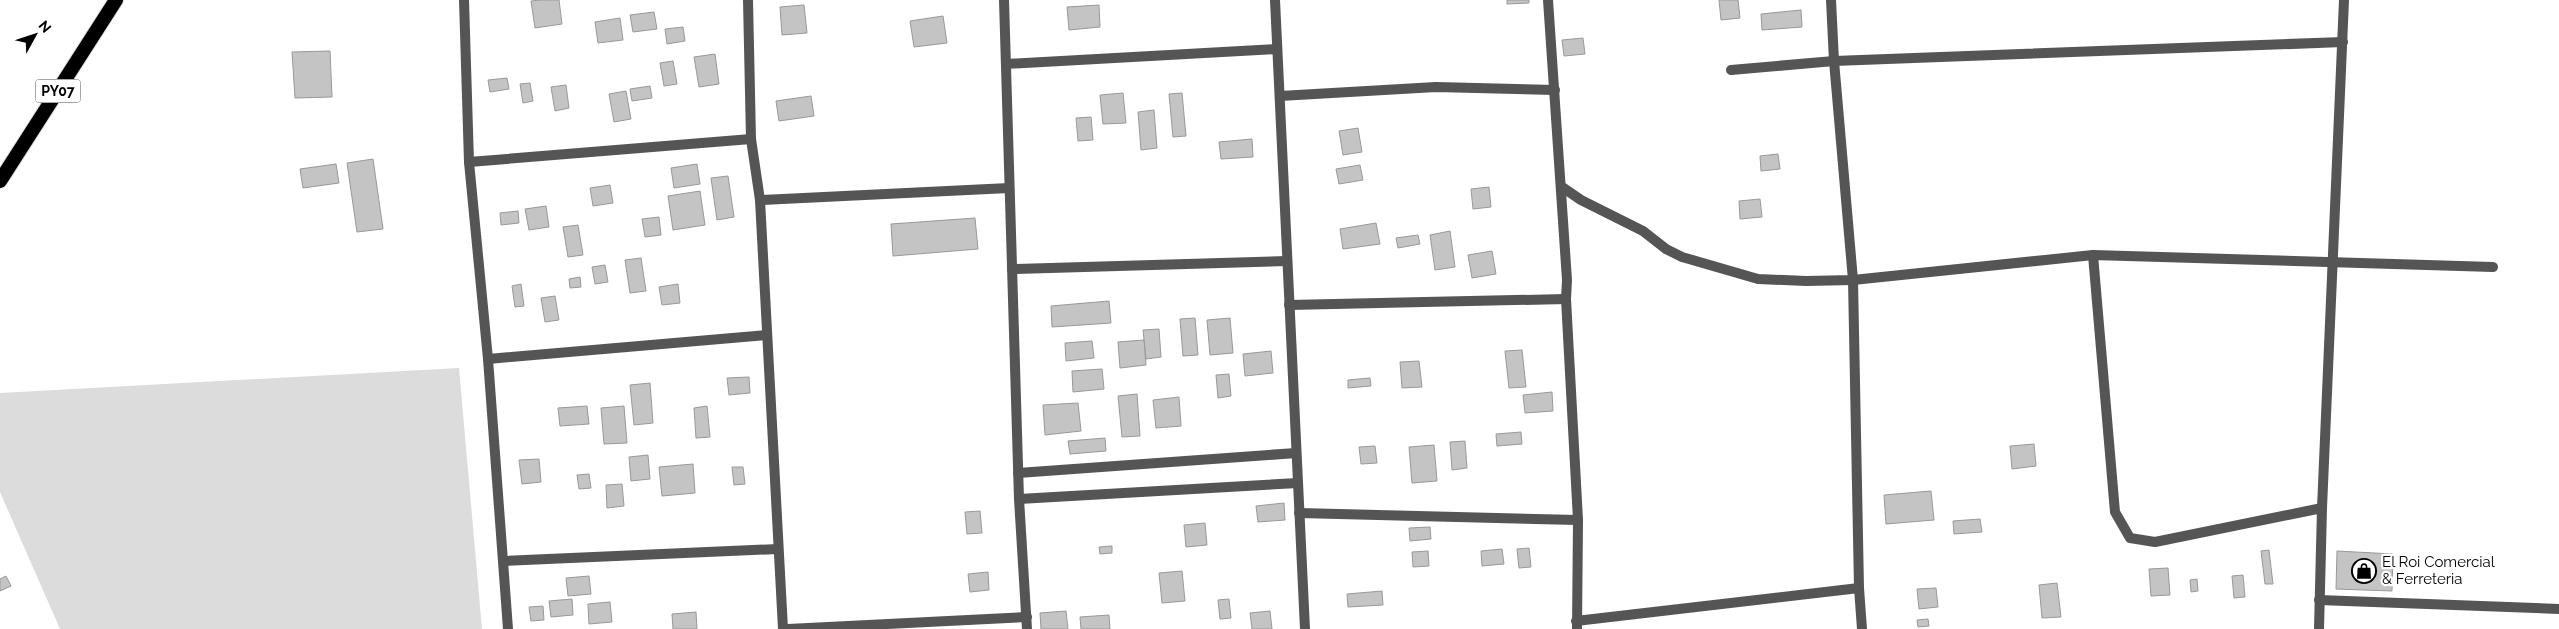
<svg xmlns="http://www.w3.org/2000/svg" width="2559" height="629" font-family="Raleway,sans-serif">
<style>
.green{fill:#dcdcdc}
.building{fill:#c4c4c4;stroke:#999}
.lines{fill:none;stroke-linecap:round;stroke-linejoin:round}
.trunk-casing{stroke:#dbdbdb;stroke-width:16}
.minor{stroke:#555;stroke-width:10}
.trunk{stroke:#000;stroke-width:14}
.labels{text-anchor:middle;stroke-width:4.5;stroke-linejoin:round;paint-order:stroke}
.shield{fill:#fff;stroke:#4c4c4c;stroke-width:1}
.shield-label{font-size:14px;font-weight:bold;fill:#000}
.poi-label{font-size:15px;fill:#000;stroke:#fff;text-anchor:start}
</style>
<rect width="100%" height="100%" fill="#fff"/>
<path class="green" d="M459 368 482 629H60L0 492V393Z"/>
<g class="building">
<path d="M540 0H559L562 24 535 28 531 1Z"/>
<path d="M1507 0H1529V3L1507 4Z"/>
<path d="M1719 0H1738L1740 18 1721 20Z"/>
<path d="M804 5 807 33 782 35 780 7Z"/>
<path d="M1099 5 1100 27 1069 30 1067 7Z"/>
<path d="M1801 10 1802 27 1762 30 1761 14Z"/>
<path d="M654 12 657 29 633 32 630 15Z"/>
<path d="M943 16 947 43 914 47 910 21Z"/>
<path d="M620 18 623 40 598 43 595 22Z"/>
<path d="M683 27 685 41 667 44 665 29Z"/>
<path d="M1583 38 1585 54 1564 56 1562 40Z"/>
<path d="M330 51 332 97 295 98 292 52Z"/>
<path d="M715 54 719 84 699 87 694 57Z"/>
<path d="M673 61 677 84 664 86 660 63Z"/>
<path d="M507 78 509 89 490 92 488 80Z"/>
<path d="M530 83 533 101 523 103 520 84Z"/>
<path d="M566 85 569 108 555 111 551 87Z"/>
<path d="M650 86 652 98 632 101 630 89Z"/>
<path d="M626 91 631 119 614 122 609 94Z"/>
<path d="M1123 93 1126 123 1103 124 1100 95Z"/>
<path d="M1182 93 1186 136 1173 137 1169 94Z"/>
<path d="M811 96 814 116 779 121 776 101Z"/>
<path d="M1154 110 1157 148 1141 150 1138 112Z"/>
<path d="M1091 117 1093 140 1078 141 1076 118Z"/>
<path d="M1358 128 1362 152 1343 155 1339 131Z"/>
<path d="M1252 139 1253 157 1221 159 1219 142Z"/>
<path d="M1778 154 1780 169 1761 171 1760 156Z"/>
<path d="M373 159 383 229 357 232 347 163Z"/>
<path d="M336 164 339 183 303 188 300 169Z"/>
<path d="M697 164 700 184 674 188 671 168Z"/>
<path d="M1360 165 1363 180 1339 184 1336 169Z"/>
<path d="M728 176 734 217 717 220 711 178Z"/>
<path d="M610 185 613 203 593 206 590 188Z"/>
<path d="M1489 187 1491 207 1473 209 1471 189Z"/>
<path d="M700 191 705 225 673 230 668 196Z"/>
<path d="M1760 199 1762 217 1740 219 1739 201Z"/>
<path d="M546 206 549 227 529 230 525 209Z"/>
<path d="M518 211 519 223 501 225 500 213Z"/>
<path d="M659 217 661 235 645 237 642 219Z"/>
<path d="M975 218 978 249 893 256 891 224Z"/>
<path d="M1376 223 1380 244 1343 249 1340 229Z"/>
<path d="M578 225 583 255 568 257 563 227Z"/>
<path d="M1450 231 1455 267 1435 270 1430 235Z"/>
<path d="M1418 235 1420 244 1398 248 1396 238Z"/>
<path d="M1492 251 1496 274 1472 278 1468 255Z"/>
<path d="M641 258 646 291 630 293 625 260Z"/>
<path d="M605 265 608 282 595 284 592 267Z"/>
<path d="M580 277 581 287 570 288 569 279Z"/>
<path d="M521 284 524 306 515 307 512 286Z"/>
<path d="M678 284 680 303 662 305 659 287Z"/>
<path d="M555 296 559 320 545 322 541 298Z"/>
<path d="M1109 301 1111 323 1052 327 1051 306Z"/>
<path d="M1195 318 1198 355 1183 356 1180 319Z"/>
<path d="M1230 318 1233 353 1210 355 1207 320Z"/>
<path d="M1159 329 1161 357 1146 359 1143 330Z"/>
<path d="M1144 340 1146 365 1120 368 1118 342Z"/>
<path d="M1092 341 1094 358 1066 361 1065 343Z"/>
<path d="M1522 350 1526 387 1509 388 1505 351Z"/>
<path d="M1271 351 1273 373 1245 376 1243 354Z"/>
<path d="M1419 361 1422 387 1402 388 1400 362Z"/>
<path d="M1102 369 1104 389 1073 392 1072 371Z"/>
<path d="M1229 374 1231 396 1218 398 1216 375Z"/>
<path d="M749 377 750 393 729 395 727 378Z"/>
<path d="M1370 378 1371 386 1348 388V380Z"/>
<path d="M650 383 653 423 634 425 630 385Z"/>
<path d="M1552 392 1553 411 1525 413 1523 395Z"/>
<path d="M1137 394 1140 436 1122 437 1118 396Z"/>
<path d="M1179 397 1181 426 1156 428 1153 400Z"/>
<path d="M1078 403 1081 431 1045 435 1043 405Z"/>
<path d="M587 406 589 424 560 426 558 408Z"/>
<path d="M624 406 627 443 604 444 601 408Z"/>
<path d="M707 406 710 437 696 438 694 408Z"/>
<path d="M1521 432 1522 444 1497 446 1496 434Z"/>
<path d="M1105 438 1106 451 1070 454 1068 441Z"/>
<path d="M1465 441 1467 468 1452 470 1450 442Z"/>
<path d="M2034 444 2036 466 2012 469 2010 446Z"/>
<path d="M1434 445 1437 481 1412 483 1409 447Z"/>
<path d="M1375 446 1377 463 1361 464 1359 447Z"/>
<path d="M648 455 650 479 631 481 629 457Z"/>
<path d="M539 459 541 482 522 484 519 460Z"/>
<path d="M693 464 695 493 662 496 659 467Z"/>
<path d="M732 467H743L745 484 734 485Z"/>
<path d="M589 474 591 488 579 489 577 475Z"/>
<path d="M622 484 624 506 607 508 606 485Z"/>
<path d="M1931 491 1934 520 1886 524 1884 495Z"/>
<path d="M1284 503 1285 520 1258 522 1256 506Z"/>
<path d="M980 511 982 533 967 534 965 512Z"/>
<path d="M1980 519 1982 532 1954 534 1953 521Z"/>
<path d="M1205 523 1207 545 1186 547 1184 525Z"/>
<path d="M1430 527 1431 539 1410 541 1409 528Z"/>
<path d="M1112 546V553L1100 554 1099 547Z"/>
<path d="M1529 548 1531 567 1519 568 1517 549Z"/>
<path d="M1502 549 1504 564 1482 566 1481 551Z"/>
<path d="M2269 550 2273 584H2265L2261 551Z"/>
<path d="M1428 551 1429 566 1413 567 1412 552Z"/>
<path d="M2337 551 2393 554 2392 591 2336 589Z"/>
<path d="M2168 568 2170 595 2151 596 2149 569Z"/>
<path d="M1182 571 1185 601 1162 603 1159 573Z"/>
<path d="M988 572 989 590 970 592 968 574Z"/>
<path d="M2243 575 2245 597 2234 598 2232 576Z"/>
<path d="M6 576 11 586 0 591V579Z"/>
<path d="M589 576 591 594 568 596 566 578Z"/>
<path d="M2197 579 2198 591 2191 592 2190 580Z"/>
<path d="M2057 583 2061 617 2042 618 2039 585Z"/>
<path d="M1936 588 1938 607 1919 609 1917 589Z"/>
<path d="M1382 591 1383 605 1348 607 1347 594Z"/>
<path d="M572 599 573 615 551 617 549 601Z"/>
<path d="M1229 599 1231 618 1220 619 1218 600Z"/>
<path d="M610 602 612 622 589 624 588 604Z"/>
<path d="M543 606 544 620 531 621 529 607Z"/>
<path d="M1066 611 1068 629H1041L1040 613Z"/>
<path d="M1270 611 1272 629H1252L1250 613Z"/>
<path d="M696 612 697 629H673L672 614Z"/>
<path d="M1109 615 1110 629H1081L1080 617Z"/>
<path d="M1928 619 1929 626 1918 627 1917 620Z"/>
</g>
<g class="lines">
<defs>
<path id="trunk" d="M0 181 116 0"/>
</defs>
<use href="#trunk" class="trunk-casing"/>
<g class="minor">
<path d="M464 0 469 162 488 359 508 629"/>
<path d="M748 0 751 139 760 200 783 629"/>
<path d="M1004 0 1019 499 1027 629"/>
<path d="M1275 0 1305 629"/>
<path d="M1548 0 1567 280 1566 299 1578 520 1577 629"/>
<path d="M1831 0 1834 61 1853 280 1859 588 1862 629"/>
<path d="M1006 64 1277 49"/>
<path d="M1731 70 1834 61 2343 42"/>
<path d="M1280 96 1436 87 1555 90"/>
<path d="M469 162 751 139"/>
<path d="M1562 187 1581 200 1643 231 1666 249 1682 257 1758 279 1806 281 1853 280 2093 255 2493 267"/>
<path d="M760 200 1009 188"/>
<path d="M2093 255 2115 512 2130 538 2155 542 2322 508"/>
<path d="M1012 269 1287 261"/>
<path d="M1289 305 1566 299"/>
<path d="M488 359 766 335"/>
<path d="M1018 473 1296 453"/>
<path d="M1019 499 1298 483"/>
<path d="M1299 513 1578 520"/>
<path d="M503 561 778 549"/>
<path d="M2319 600 2559 609"/>
<path d="M1576 621 1859 588"/>
<path d="M788 629 1027 617"/>
<path d="M2319 629 2322 508 2344 0"/>
</g>
<use href="#trunk" class="trunk"/>
</g>
<defs>
<symbol id="shop-ring" viewBox="-11 -11 22 22"><circle r="9.5" fill="#fff" stroke="#000" stroke-width="1.5"/><path d="M-5-2.5h2.3a2.7 3.5 0 0 1 5.4 0H5L5.5 6h-11ZM-1.5-2.5h3a1.5 2.3 0 0 0-3 0Z" fill="#000"/></symbol>
</defs>
<g fill-rule="evenodd">
<use href="#shop-ring" x="2350" y="557" width="28" height="28"/>
</g>
<g class="labels">
<rect class="shield" x="35.5" y="79.5" width="45" height="23" rx="4"/>
<g class="shield-label">
<text x="58" y="96">PY07</text>
</g>
<g class="poi-label">
<text x="2382" y="567">El Roi Comercial<tspan x="2382" dy="17">&amp; Ferreteria</tspan></text>
</g>
</g>
<g transform="translate(35 35) rotate(50)" stroke="#ffffff" stroke-width="4" paint-order="stroke">
<path d="M0-4L9 19L0 12L-9 19Z" fill="#000000"/>
<text y="-8" font-size="14" font-weight="bold" text-anchor="middle" fill="#000000">N</text>
</g>
</svg>
